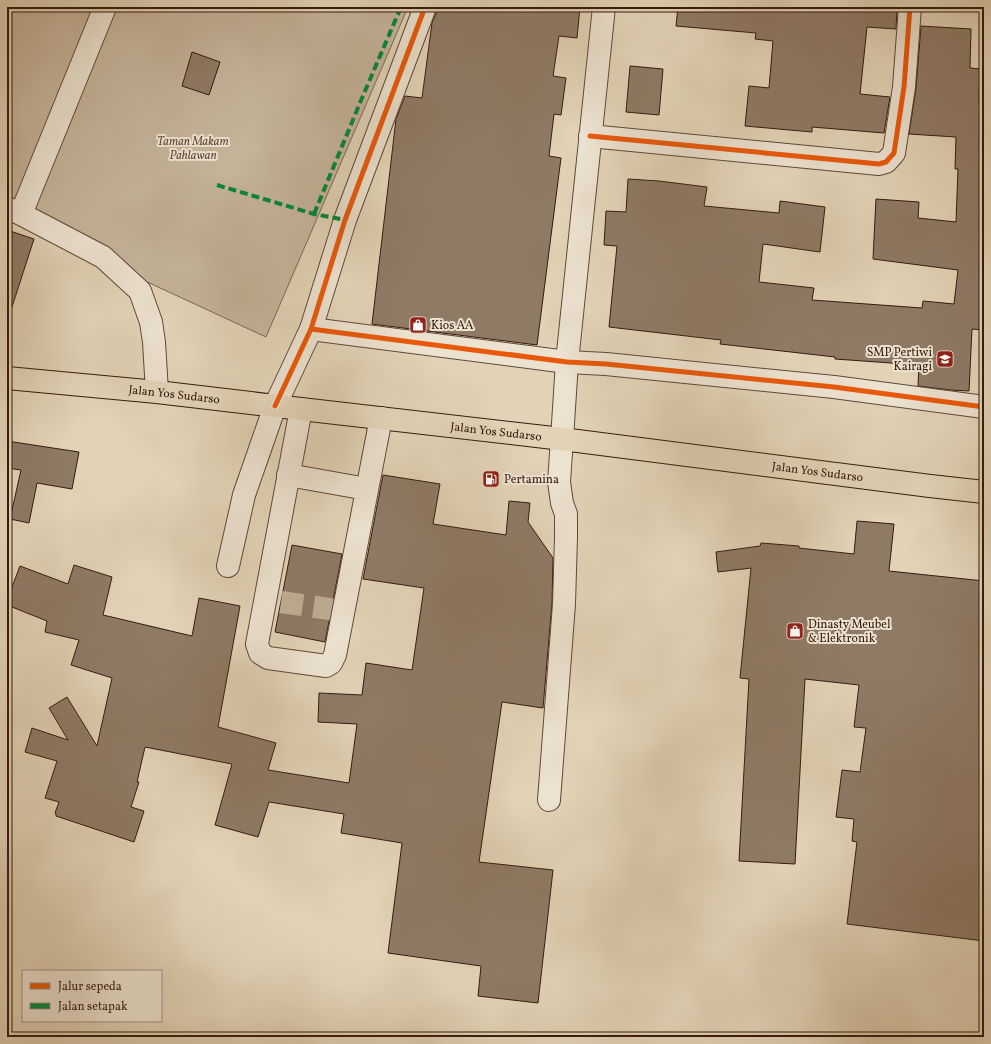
<svg xmlns="http://www.w3.org/2000/svg" width="991" height="1044" font-family="Vollkorn,serif">
<style>
.green{fill:#c5b49a;stroke:#7d6754}
.building{fill:#8f7a66;stroke:#351a0f}
.lines{fill:none;stroke-linecap:round;stroke-linejoin:round}
.minor-tunnel{stroke:#bfae95;stroke-width:22;stroke-dasharray:22 11;stroke-linecap:butt}
.minor-casing{stroke:#604839;stroke-width:24}
.highway-casing{stroke:#351a0f;stroke-width:24}
.minor{stroke:#ece2d0;stroke-width:22}
.highway{stroke:#e2d3b6;stroke-width:22}
.quiet{stroke:#00873e;stroke-width:4;stroke-dasharray:8 4;stroke-linecap:butt}
.cycleway-casing{stroke:#ece2d0;stroke-width:8}
.cycleway{stroke:#e8590c;stroke-width:5}
.labels{text-anchor:middle;stroke-width:4;stroke-linejoin:round;paint-order:stroke}
.park-label{font-size:12px;font-style:italic;fill:#604839;stroke:#ece2d0}
.poi-label{font-size:12px;fill:#351a0f;stroke:#ece2d0;text-anchor:start}
.street-label{font-size:12px;fill:#351a0f;stroke:#ece2d0}
</style>
<rect width="100%" height="100%" fill="#e2d3b6"/>
<filter id="stains"><feTurbulence type="fractalNoise" baseFrequency=".005" numOctaves="4"/><feColorMatrix values="0 0 0 0 .2 0 0 0 0 .09 0 0 0 0 .02 0 0 0 .5 -.17"/></filter>
<radialGradient id="worn" r=".72"><stop offset=".6" stop-color="#630" stop-opacity="0"/><stop offset="1" stop-color="#630" stop-opacity=".3"/></radialGradient>
<path class="green" d="M7 7H408L266 337 7 217Z"/>
<g class="building">
<path d="M437 7H580L577 38 559 36 553 76 566 78 561 115 554 114 549 156 561 158 537 345 372 324 396 119 405 96 422 98 432 23 437 11Z"/>
<path d="M678 7H897L896 29 867 27 860 94 890 97 884 133 812 127V132L745 126 749 86 769 88 773 41 755 39 756 33 676 26Z"/>
<path d="M921 26 971 29 970 68 981 69 979 98H984L982 139H984V330L972 329 969 391 950 390 918 386 919 365 835 359V357L720 344 721 340 609 327 617 246 604 245 606 211 626 212 628 179 659 181 707 187 704 206 779 213 780 201 825 207 820 252 763 244 759 282 814 288 812 300 922 308 923 301 954 304 958 270 873 259 876 199 919 202 918 218 956 222 958 169H955L956 137 909 134 916 88Z"/>
<path d="M192 52 220 62 209 95 182 86Z"/>
<path d="M630 66 663 69 659 115 626 112Z"/>
<path d="M7 230 34 239 11 310 7 309Z"/>
<path d="M7 441 79 452 72 489 37 483 29 523 10 519 21 470 7 468Z"/>
<path d="M383 475 440 484 433 524 506 535 509 501 530 503 528 522 553 558 552 603 543 708 502 702 479 862 553 870 538 1003 478 996 481 966 388 953 402 843 341 833 344 814 269 802 258 837 215 825 232 764 145 747 137 782H139L131 807 144 811 134 842 56 816V814L55 813 59 802 45 798 57 761 25 752 32 728 68 740 49 708 67 697 97 746 112 678 71 665 79 640 45 632 47 621 7 605V600L20 566 68 584 74 565 112 577 103 615 192 636 199 598 240 606 218 727 276 743 268 770 349 783 357 724 318 722 319 693 362 695 366 663 412 670 424 588 363 579Z"/>
<path d="M857 521 894 524 889 571 984 581V941L847 924 857 842 852 841 854 819 836 817 842 770 860 772 866 728 854 727 859 685 805 679 795 864 739 861 749 679 740 678 751 568 718 572 716 552 760 546 761 543 799 546V548L854 554Z"/>
<path d="M292 545 342 554 325 642 275 632Z"/>
</g>
<g class="lines">
<path class="minor-tunnel" d="M281 602 336 610"/>
<defs>
<g id="minor">
<path d="M590 136 879 164 886 162 894 153 904 87 910 7"/>
<path d="M7 208 21 214 103 257 140 291 151 322 154 342 157 392"/>
<path d="M21 214 105 7"/>
<path d="M311 329 567 362 606 364 834 387 984 407"/>
<path d="M301 409 257 644 260 653 268 658 326 666 331 663 335 655 381 418"/>
<path d="M288 475 367 489"/>
<path d="M228 566 244 495 275 406 311 329 345 220 425 7"/>
<path d="M549 800 564 604 566 537V514L562 503 559 482 562 439 567 362 604 7"/>
</g>
<g id="highway">
<path id="s1" d="M7 378 157 392 301 409 562 439 930 486 984 492"/>
</g>
</defs>
<use href="#minor" class="minor-casing"/>
<use href="#highway" class="highway-casing"/>
<use href="#minor" class="minor"/>
<use href="#highway" class="highway"/>
<g class="quiet">
<path d="M217 185 314 214 345 220"/>
<path d="M314 214 362 98 401 7"/>
</g>
<defs>
<g id="cycleway">
<path d="M590 136 879 164 886 162 894 153 904 87 910 7"/>
<path d="M311 329 567 362 606 364 834 387 984 407"/>
<path d="M275 406 311 329 345 220 425 7"/>
</g>
</defs>
<use href="#cycleway" class="cycleway-casing"/>
<use href="#cycleway" class="cycleway"/>
</g>
<defs>
<symbol id="shop-square" viewBox="-11 -11 22 22"><rect x="-9" y="-9" width="18" height="18" rx="4" fill="#8f2418" stroke="#ece2d0"/><path d="M-5-2.5h2.3a2.7 3.5 0 0 1 5.4 0H5L5.5 6h-11ZM-1.5-2.5h3a1.5 2.3 0 0 0-3 0Z" fill="#fff"/></symbol>
<symbol id="school-square" viewBox="-11 -11 22 22"><rect x="-9" y="-9" width="18" height="18" rx="4" fill="#8f2418" stroke="#ece2d0"/><path d="M0-5L7-2L0 1L-7-2ZM-4 1L0 2.5L4 1V4Q0 6-4 4Z" fill="#fff"/></symbol>
<symbol id="fuel-square" viewBox="-11 -11 22 22"><rect x="-9" y="-9" width="18" height="18" rx="4" fill="#8f2418" stroke="#ece2d0"/><path d="M-5.5-6h7V0h2V4h1.3V-2.5L3-4.5l.8-.8L6-3V5H2.5V1h-1V6h-7ZM-4.2-4.7v3.2H.2V-4.7Z" fill="#fff"/></symbol>
</defs>
<g fill-rule="evenodd">
<use href="#shop-square" x="408" y="315" width="20" height="20"/>
<use href="#school-square" x="935" y="349" width="20" height="20"/>
<use href="#fuel-square" x="481" y="469" width="20" height="20"/>
<use href="#shop-square" x="785" y="621" width="20" height="20"/>
</g>
<g class="labels">
<g class="park-label">
<text x="193" y="145">Taman Makam<tspan x="193" dy="14">Pahlawan</tspan></text>
</g>
<g class="poi-label">
<text x="431" y="329">Kios AA</text>
<text x="932" y="356" text-anchor="end">SMP Pertiwi<tspan x="932" dy="14">Kairagi</tspan></text>
<text x="504" y="483">Pertamina</text>
<text x="808" y="628">Dinasty Meubel<tspan x="808" dy="14">&amp; Elektronik</tspan></text>
</g>
<g class="street-label">
<text dy="4" stroke="none"><textPath href="#s1" startOffset="168">Jalan Yos Sudarso</textPath></text>
<text dy="4" stroke="none"><textPath href="#s1" startOffset="492">Jalan Yos Sudarso</textPath></text>
<text dy="4" stroke="none"><textPath href="#s1" startOffset="816">Jalan Yos Sudarso</textPath></text>
</g>
</g>
<rect width="991" height="1044" fill="none" stroke="#e2d3b6" stroke-width="24"/>
<rect x="8" y="8" width="975" height="1028" fill="none" stroke="#351a0f" stroke-width="2"/>
<rect x="12" y="12" width="967" height="1020" fill="none" stroke="#351a0f"/>
<rect x="22" y="970" width="140" height="52" fill="#ece2d0" stroke="#a39283"/>
<rect x="30" y="983" width="20" height="6" fill="#e8590c" stroke="#a39283"/>
<text x="58" y="990" font-size="12" fill="#351a0f">Jalur sepeda</text>
<rect x="30" y="1003" width="20" height="6" fill="#00873e" stroke="#a39283"/>
<text x="58" y="1010" font-size="12" fill="#351a0f">Jalan setapak</text>
<rect width="100%" height="100%" filter="url(#stains)"/>
<rect width="100%" height="100%" fill="url(#worn)"/>
</svg>
